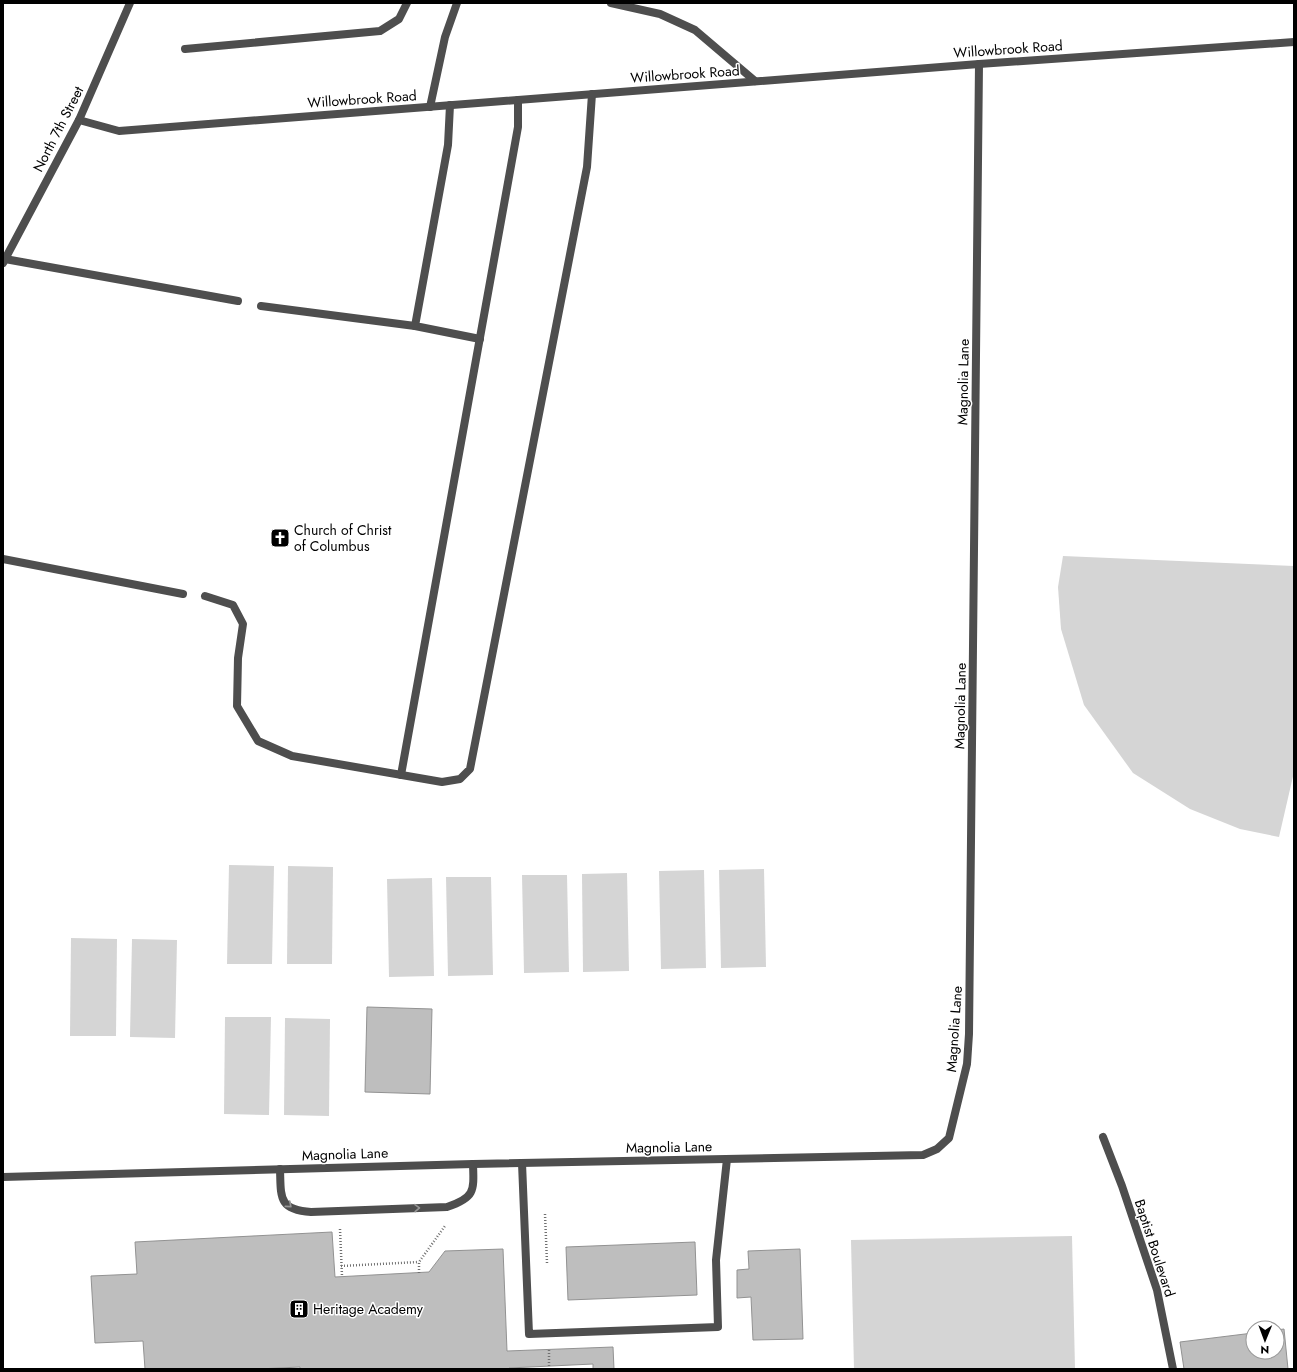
<svg xmlns="http://www.w3.org/2000/svg" width="1297" height="1372" font-family="Jost,sans-serif">
<style>
.green{fill:#d5d5d5}
.building{fill:#bebebe;stroke:#929292}
.lines{fill:none;stroke-linecap:round;stroke-linejoin:round}
.path{stroke:#707070;stroke-width:2.5;stroke-dasharray:1 2;stroke-linecap:butt}
.service{stroke:#4e4e4e;stroke-width:8}
.minor{stroke:#4e4e4e;stroke-width:8}
.oneway{stroke:#959595}
.labels{text-anchor:middle;stroke-width:3;stroke-linejoin:round;paint-order:stroke}
.street-label{font-size:14px;fill:#000;stroke:#fff}
.poi-label{font-size:14px;fill:#000;stroke:#fff;text-anchor:start}
</style>
<rect width="100%" height="100%" fill="#fff"/>
<g class="green">
<path d="M1063 556 1294 566V772L1279 837 1240 829 1190 809 1133 773 1084 705 1061 629 1058 587Z"/>
<path d="M229 865 274 866 272 964H227Z"/>
<path d="M288 866 333 867 332 964H287Z"/>
<path d="M764 869 766 967 721 968 719 870Z"/>
<path d="M704 870 706 968 661 969 659 871Z"/>
<path d="M627 873 629 971 583 972 582 874Z"/>
<path d="M522 875H567L569 972 524 973Z"/>
<path d="M446 877H491L493 975 448 976Z"/>
<path d="M432 878 434 976 389 977 387 879Z"/>
<path d="M71 938 117 939 116 1036H70Z"/>
<path d="M132 939 177 940 175 1038 130 1037Z"/>
<path d="M225 1017H271L269 1115 224 1114Z"/>
<path d="M285 1018 330 1019 329 1116 284 1115Z"/>
<path d="M1072 1236 1075 1369H854L851 1240Z"/>
</g>
<g class="building">
<path d="M367 1007 432 1009 430 1094 365 1092Z"/>
<path d="M332 1232 335 1277 429 1272 445 1251 503 1249 507 1351 613 1347 614 1369H593V1364L509 1368V1369H300V1367L258 1369H145L143 1341 95 1343 91 1276 137 1274 135 1242Z"/>
<path d="M695 1242 697 1295 568 1300 566 1247Z"/>
<path d="M800 1249 803 1339 753 1340 751 1297 737 1298V1270L749 1269 748 1251Z"/>
<path d="M1284 1329 1288 1369H1184L1180 1342 1253 1333V1352H1277V1330Z"/>
</g>
<g class="lines">
<g class="path">
<path d="M545 1214 547 1263"/>
<path d="M340 1229 342 1276"/>
<path d="M341 1266 419 1262"/>
<path d="M419 1273V1262L445 1226"/>
<path d="M549 1350V1369"/>
</g>
<g class="service">
<path d="M611 3 660 14 695 30 755 81"/>
<path d="M185 49 380 31 399 19 407 3"/>
<path d="M450 105 448 145 415 326 480 339"/>
<path d="M430 107 445 37 457 3"/>
<path d="M5 259 238 301"/>
<path d="M261 306 415 326"/>
<path d="M3 559 183 594"/>
<path d="M205 596 233 605 243 624 238 658 237 706 258 741 292 756 442 782 460 779 470 769 587 167 592 94"/>
<path d="M401 775 518 127V100"/>
<path d="M522 1163 529 1334 718 1327 716 1260 727 1159"/>
<path d="M280 1169C281 1197 278 1210 311 1212L447 1207C475 1198 474 1191 473 1164"/>
</g>
<g class="minor">
<path d="M79 120 119 131 979 64 1294 42"/>
<path d="M3 263 79 120 130 3"/>
<path d="M1103 1137 1122 1186 1157 1290 1173 1369"/>
<path d="M3 1177 473 1164 923 1155 937 1149 949 1138 967 1064 969 1034 979 64"/>
</g>
</g>
<defs><path id="oneway-chevron" d="M-2-3.5L2.5 0L-2 3.5" fill="none" stroke-width="1.6" stroke-linecap="round" stroke-linejoin="round"/></defs>
<g class="oneway">
<use href="#oneway-chevron" transform="translate(289 1205) rotate(40)"/>
<use href="#oneway-chevron" transform="translate(417 1208) rotate(-2)"/>
</g>
<defs>
<symbol id="church-square" viewBox="-11 -11 22 22"><rect x="-9" y="-9" width="18" height="18" rx="4" fill="#000" stroke="#fff"/><path d="M-1.2-6h2.4v3.5h3.3v2.4h-3.3V6h-2.4V-.1h-3.3v-2.4h3.3Z" fill="#fff"/></symbol>
<symbol id="building-square" viewBox="-11 -11 22 22"><rect x="-9" y="-9" width="18" height="18" rx="4" fill="#000" stroke="#fff"/><path d="M-4-6H4V6H1V3H-1V6H-4ZM-2.5-4.3h1.7v1.8h-1.7ZM.8-4.3h1.7v1.8H.8ZM-2.5-1h1.7V.8h-1.7ZM.8-1h1.7V.8H.8Z" fill="#fff"/></symbol>
</defs>
<g fill-rule="evenodd">
<use href="#church-square" x="269" y="527" width="22" height="22"/>
<use href="#building-square" x="288" y="1298" width="22" height="22"/>
</g>
<g class="labels">
<g class="street-label">
<text transform="translate(1008 49) rotate(-4)" y="5">Willowbrook Road</text>
<text transform="translate(685 74) rotate(-4)" y="5">Willowbrook Road</text>
<text transform="translate(362 99) rotate(-4)" y="5">Willowbrook Road</text>
<text transform="translate(58 129) rotate(-63)" y="5">North 7th Street</text>
<text transform="translate(963 382) rotate(-89)" y="5">Magnolia Lane</text>
<text transform="translate(960 706) rotate(-89)" y="5">Magnolia Lane</text>
<text transform="translate(954 1029) rotate(-86)" y="5">Magnolia Lane</text>
<text transform="translate(669 1147) rotate(-1)" y="5">Magnolia Lane</text>
<text transform="translate(345 1154) rotate(-2)" y="5">Magnolia Lane</text>
<text transform="translate(1155 1248) rotate(72)" y="5">Baptist Boulevard</text>
</g>
<g class="poi-label">
<text x="294" y="535">Church of Christ<tspan x="294" dy="16">of Columbus</tspan></text>
<text x="313" y="1314">Heritage Academy</text>
</g>
</g>
<rect width="1297" height="1372" fill="none" stroke="#000000" stroke-width="8"/>
<g transform="translate(1265 1340) rotate(181)"><circle r="19" fill="#ffffff" stroke="#999999"/>
<path d="M0-3L7 15L0 10L-7 15Z" fill="#000000"/>
<text y="-6" font-size="11" font-weight="bold" text-anchor="middle" fill="#000000">N</text>
</g>
</svg>
